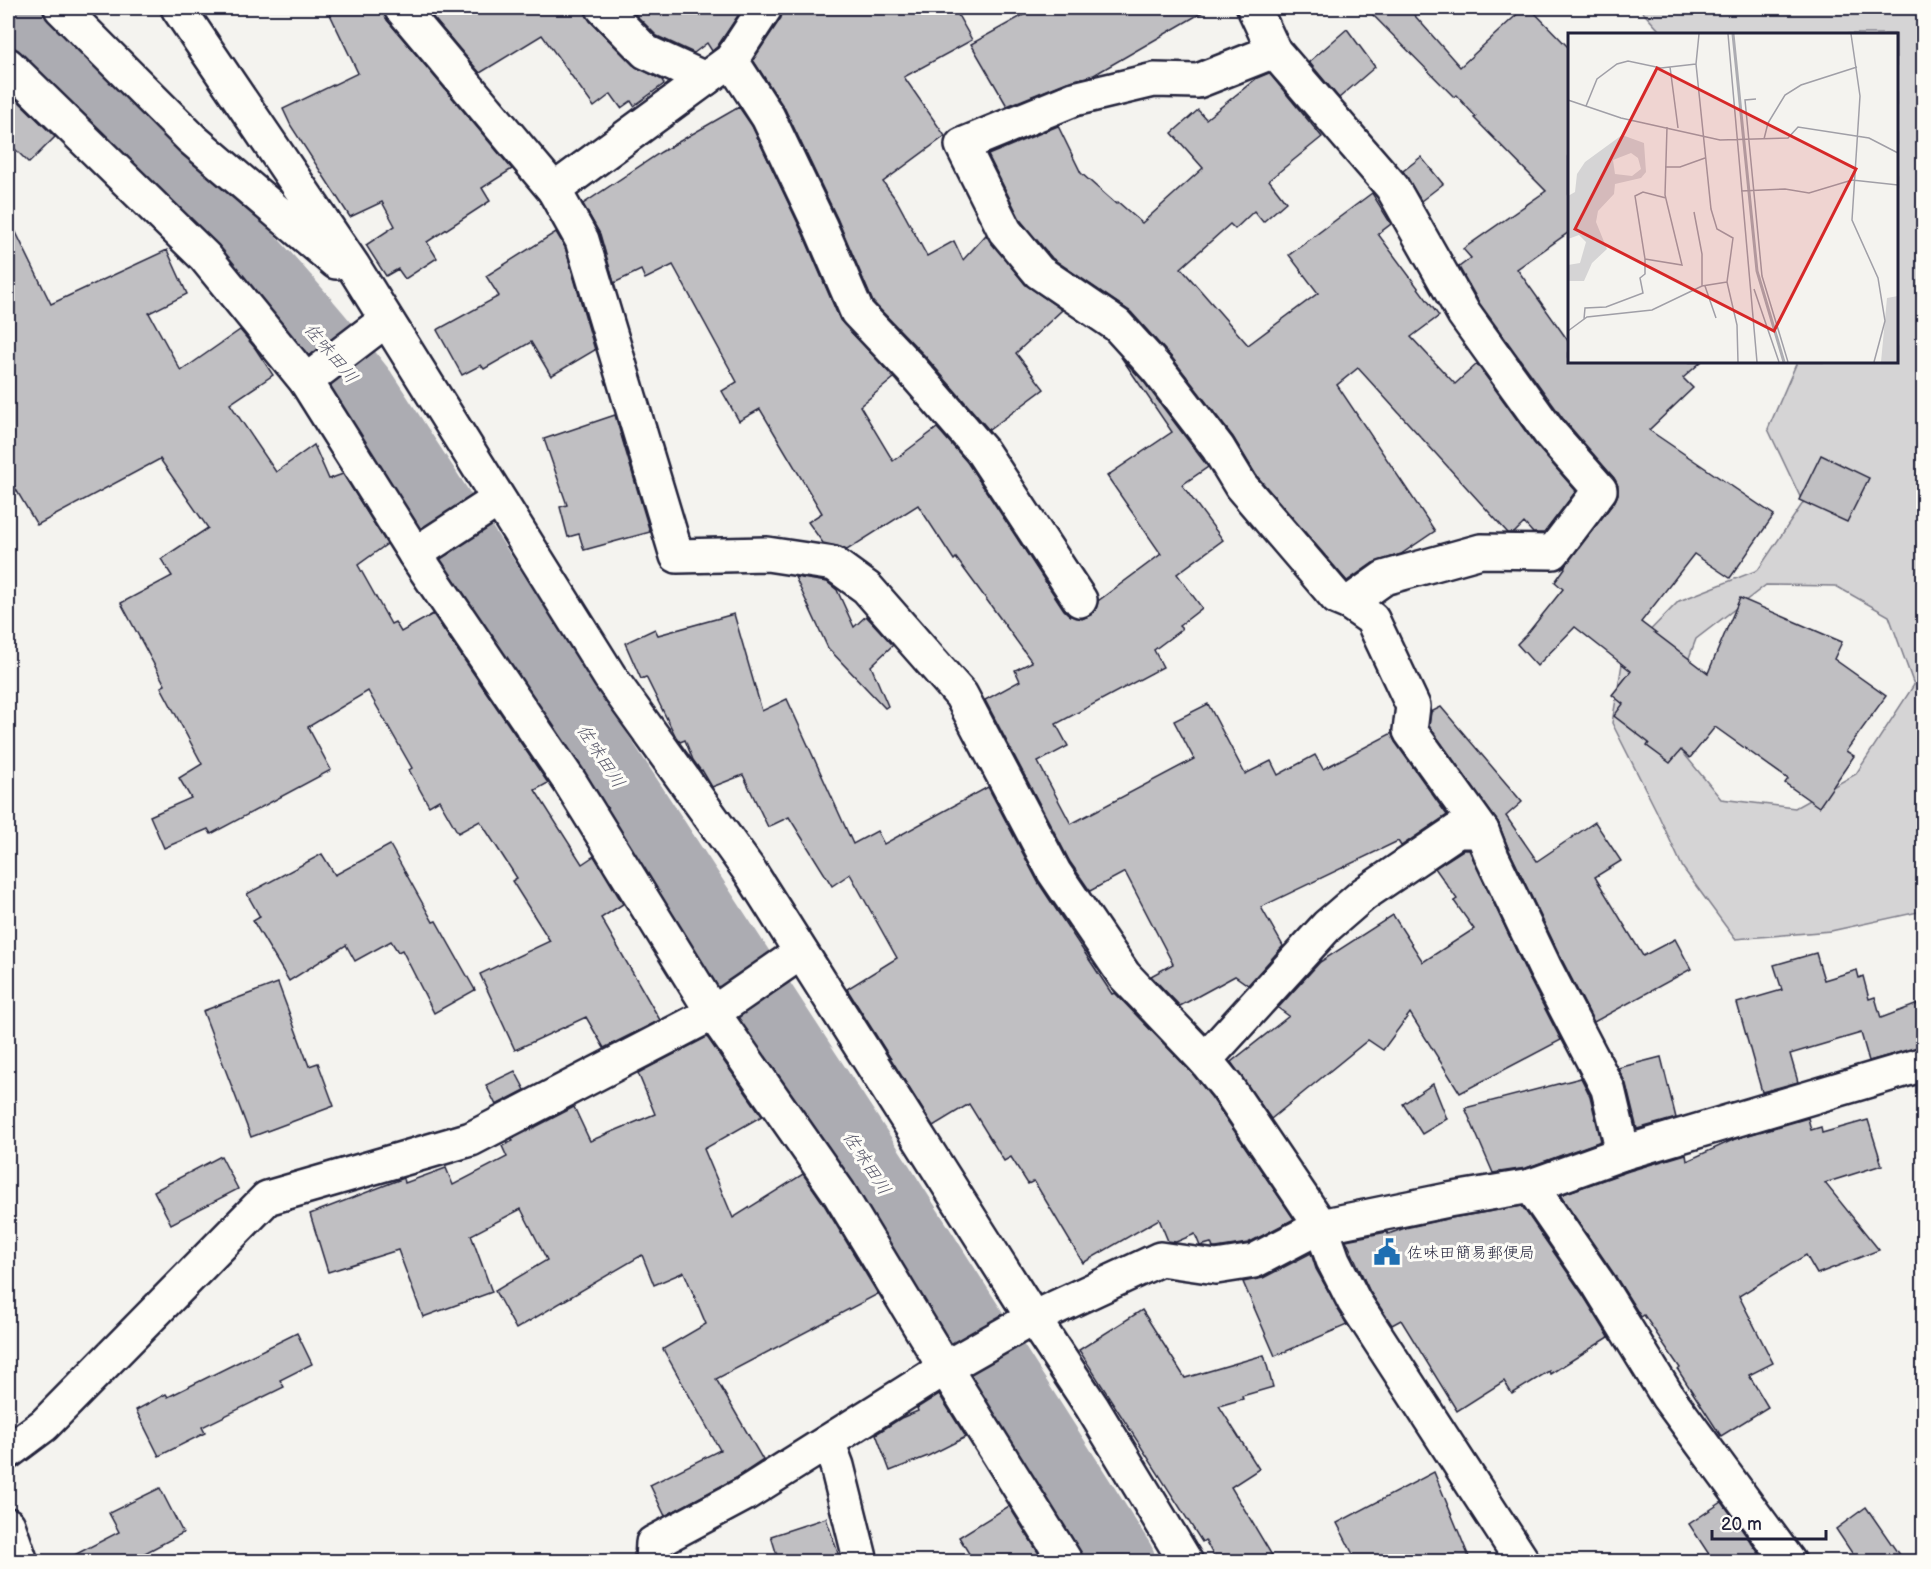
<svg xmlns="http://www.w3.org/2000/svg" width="1931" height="1569" font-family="'Balsamiq Sans','Klee One',sans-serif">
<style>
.green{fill:#d5d4d5;stroke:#7c7b88;stroke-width:1.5;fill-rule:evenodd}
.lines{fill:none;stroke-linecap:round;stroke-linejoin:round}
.river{stroke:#acacb2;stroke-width:69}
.building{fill:#c0bfc2;stroke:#22223b;stroke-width:1.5}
.minor-casing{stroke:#22223b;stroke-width:38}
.secondary-casing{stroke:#22223b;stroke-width:38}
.minor{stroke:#fdfcf7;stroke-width:33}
.secondary{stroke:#fdfcf7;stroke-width:33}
.labels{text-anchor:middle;stroke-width:6;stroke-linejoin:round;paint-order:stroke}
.poi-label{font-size:16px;fill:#22223b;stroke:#fdfcf7;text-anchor:start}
.water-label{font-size:18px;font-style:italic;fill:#59596b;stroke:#fdfcf7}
.inset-river{fill:none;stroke:#acacb2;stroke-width:3}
.inset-road{fill:none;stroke:#a09fa7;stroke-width:1.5}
.view{fill:#d62828;fill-opacity:0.15;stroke:#d62828;stroke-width:3}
.inset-edge{fill:none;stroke:#22223b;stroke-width:3}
</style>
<rect width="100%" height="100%" fill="#f4f3ef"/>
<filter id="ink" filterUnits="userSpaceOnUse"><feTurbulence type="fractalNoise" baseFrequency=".0167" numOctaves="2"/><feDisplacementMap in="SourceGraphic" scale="12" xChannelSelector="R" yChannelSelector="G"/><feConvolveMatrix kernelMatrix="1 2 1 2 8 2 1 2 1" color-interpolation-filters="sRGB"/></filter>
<g filter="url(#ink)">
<path class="green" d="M1639 8H1923V911L1831 931 1735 939 1683 868 1656 810 1612 723 1623 658 1679 601 1758 570 1803 503 1768 429 1797 362H1896V34H1669L1659 30ZM1766 585 1836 586 1889 616 1914 685 1856 774 1795 808 1721 799 1663 728 1696 639Z"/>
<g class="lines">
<path class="river" d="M8 9C129 134 256 254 363 392L881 1185 1121 1562"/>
</g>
<g class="building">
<path d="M327 8H383L387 20 512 169 482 188 490 201 427 242 437 258 405 279 398 269 386 276 366 245 395 226 382 202 350 217 291 126 283 109 358 73Z"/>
<path d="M425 8H585V13L590 21 633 65 662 80 664 84 634 106 631 101 621 108 611 94 594 107 542 35 480 73Z"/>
<path d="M629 8H743L717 47 712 51 707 43 694 53 657 36Z"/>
<path d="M783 8H954L972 40 904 77 945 136 883 182 897 201 927 256 954 241 963 260 986 235 1025 284 1062 310 1016 353 1044 389 989 430 925 356 873 302 837 218 785 109 753 60 781 18Z"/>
<path d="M1036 8H1210L1094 75 1067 82 1007 106 971 44Z"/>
<path d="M1366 8H1408L1460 67 1524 8H1530L1569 48V232L1517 269 1569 342V362H1701L1683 378 1693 388 1649 430 1774 515 1730 578 1694 554 1641 622 1708 673 1740 598 1842 642 1834 659 1886 696 1846 751 1854 756 1819 807 1785 783 1788 779 1715 727 1690 758 1681 750 1670 763 1647 746 1649 743 1614 716 1623 704 1612 695 1631 671 1575 627 1537 666 1517 644 1527 634 1563 589 1555 582 1565 568 1564 567 1615 501 1618 494V486L1614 478 1564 420 1480 304 1459 267 1471 258 1463 249 1546 191 1474 118 1476 117 1456 95 1454 97Z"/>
<path d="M1347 29 1375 67 1339 98 1309 62Z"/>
<path d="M1269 73 1322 137 1269 180 1286 202 1263 222 1254 211 1235 229 1230 224 1181 268 1248 345 1318 293 1289 255 1372 193 1391 224 1378 234 1439 316 1411 337 1455 384 1477 364 1534 443 1576 491 1544 533H1533L1524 523 1514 533H1508L1358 368 1337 385 1435 531 1401 554 1373 563 1347 581 1256 475 1233 437 1173 359 1131 312 1052 258 1021 221 988 155 1058 126 1081 173 1116 204 1118 202 1142 223 1203 168 1172 133 1198 110 1206 119 1257 78Z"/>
<path d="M8 91 55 137 29 163 8 142Z"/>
<path d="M739 107 752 126 803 234 840 320 894 378 860 406 893 461 937 428 967 462 1064 610 1071 616 1082 619 1091 615 1096 609 1098 601 1161 554 1107 476 1172 432 1121 357 1144 382 1208 467 1182 485 1223 540 1177 574 1202 608 1179 626 1182 629 1154 650 1163 667 1056 724 1068 746 1038 762 1071 824 1194 759 1174 721 1208 704 1245 774 1271 761 1278 775 1315 755 1323 769 1392 733 1395 742 1447 815 1401 846 1398 841 1261 907 1283 946 1248 985 1235 976 1180 1006 1151 976 1173 964 1125 872 1090 891 1070 862 985 700 1020 681 1015 670 1032 662 981 592 956 558 954 560 918 505 847 550 837 546 823 543 808 522 822 513 760 409 739 421 722 391 737 382 673 265 645 279 641 270 614 283 600 234 583 204 661 152Z"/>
<path d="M1421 157 1443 184 1421 201 1403 171Z"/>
<path d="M8 216 51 304 167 250 187 294 149 313 181 371 240 330 255 348 273 375 230 404 276 472 314 445 329 479 343 474 387 544 358 565 391 624 395 622 401 632 433 614 548 783 535 790 582 864 594 856 623 904 601 918 660 1020 604 1048 586 1017 515 1050 480 974 550 941 512 881 517 878 480 821 458 833 439 800 429 806 409 770 412 768 368 691 308 727 331 770 211 834 208 829 164 848 150 816 191 798 179 778 202 764 161 687 165 685 121 603 172 576 161 559 208 528 160 459 37 525 8 476Z"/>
<path d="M556 232 565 247 595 350 551 376 531 342 484 369 481 365 462 375 437 330 499 296 486 276Z"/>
<path d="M615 415 650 532 584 550 579 534 568 537 560 507 567 505 544 439Z"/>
<path d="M1821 455 1869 478 1847 522 1799 500Z"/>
<path d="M795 577 827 582 837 590 854 627 866 616 893 645 871 666 888 706 885 708 828 648Z"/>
<path d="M734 614 762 711 787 699 853 844 877 831 884 844 988 787 1038 882 1112 994 1115 993 1191 1072 1212 1098 1294 1219 1248 1243 1216 1248H1213L1211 1243 1200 1246 1195 1234 1176 1242 1168 1241 1159 1219 1083 1263 1034 1181 1028 1184 1011 1157 1004 1161 969 1104 933 1126 847 989 897 958 850 874 832 886 789 817 768 827 743 775 712 787 702 770 701 771 693 760 685 740 680 742 676 737 646 677 641 679 625 643 655 629 658 635Z"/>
<path d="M1441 707 1522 802 1506 816 1537 861 1595 822 1621 861 1595 877 1643 956 1675 939 1691 969 1594 1022 1562 960 1509 850 1498 822 1429 726 1431 712Z"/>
<path d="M390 845 433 922 436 921 475 990 434 1013 402 950 398 952 391 941 355 961 346 945 289 981 253 921 260 917 247 894 322 854 335 875Z"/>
<path d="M1463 850H1469L1528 976 1561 1040 1460 1093 1410 1013 1383 1050 1368 1040 1271 1119 1231 1062 1289 1016 1278 1008 1320 962 1393 915 1423 962 1474 929 1454 901 1457 899 1435 868Z"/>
<path d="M1816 953 1824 980 1857 970 1859 978 1863 976 1869 999 1875 997 1881 1018 1923 1002V1046L1869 1061 1861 1033 1790 1054 1798 1082 1762 1092 1737 1003 1782 990 1774 965Z"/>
<path d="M278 983 309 1066 318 1063 334 1106 251 1137 203 1011Z"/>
<path d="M707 1037 762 1116 704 1149 733 1218 803 1174 823 1203 878 1294 716 1379 763 1460 736 1478 665 1516 650 1485 720 1450 663 1349 706 1324 684 1272 654 1285 642 1255 516 1329 495 1291 547 1260 521 1209 471 1235 492 1292 423 1317 398 1250 328 1272 310 1214 404 1178 405 1183 446 1168 453 1185 507 1157 502 1146 513 1141 512 1139 574 1107 590 1141 655 1114 638 1073Z"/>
<path d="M1661 1057 1676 1118 1637 1129 1626 1084 1618 1068Z"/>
<path d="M515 1071 525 1090 496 1105 486 1085Z"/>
<path d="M1581 1078 1590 1096 1601 1141 1526 1168 1493 1173 1465 1108Z"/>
<path d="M1433 1084 1447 1119 1422 1134 1403 1104Z"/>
<path d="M1808 1118 1811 1130 1821 1127 1822 1133 1868 1120 1882 1165 1825 1183 1879 1250 1817 1274 1806 1255 1739 1296 1773 1363 1749 1375 1768 1407 1721 1436 1678 1370 1680 1368 1644 1315 1641 1317 1614 1274 1560 1195 1629 1171 1686 1154 1687 1161 1735 1139Z"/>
<path d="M221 1156 238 1189 171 1224 154 1191Z"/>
<path d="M1522 1206 1583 1295 1609 1337 1550 1374 1549 1371 1512 1394 1504 1381 1457 1411 1401 1320 1392 1325 1370 1292 1346 1240 1387 1232 1388 1234 1405 1228 1451 1218Z"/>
<path d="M1311 1253 1316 1269 1347 1325 1275 1356 1243 1282 1263 1278Z"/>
<path d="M1142 1310 1185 1378 1264 1355 1273 1387 1242 1396 1243 1399 1219 1406 1259 1469 1231 1487 1276 1562H1217L1205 1540 1202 1542 1079 1350Z"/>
<path d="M297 1333 312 1364 280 1380 284 1387 202 1427 205 1433 159 1456 136 1410 166 1394 168 1397Z"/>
<path d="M939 1394 966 1437 928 1456 890 1471 876 1434 901 1418 918 1411 917 1408Z"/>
<path d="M1434 1472 1471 1562H1357L1337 1523Z"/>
<path d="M160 1488 183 1533 128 1562H61L119 1532 109 1513Z"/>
<path d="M1722 1502 1765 1562H1714L1689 1524Z"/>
<path d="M1009 1506 1044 1562H974L959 1537Z"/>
<path d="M1866 1507 1904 1562H1858L1836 1529Z"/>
<path d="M826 1518 841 1562H779L771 1536Z"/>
</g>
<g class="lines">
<defs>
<g id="minor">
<path d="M61 8 192 139 336 262"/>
<path d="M178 8 353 266 610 677 751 873 1033 1318 1092 1407 1186 1562"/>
<path d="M401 8 554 190 582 240 677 556 767 554 834 564 867 588 961 695 1054 872 1124 975 1205 1060 1227 1087 1321 1226 1333 1260 1354 1301 1523 1562"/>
<path d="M603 8 646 52 705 79"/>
<path d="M1254 8 1274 51 1392 187 1464 314 1549 432 1600 490 1553 552 1481 551 1384 578 1349 603"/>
<path d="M1274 51 1198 81 1154 80 1074 99 962 145 1005 231 1039 272 1117 325 1158 370 1218 448 1241 486 1337 598 1349 603 1372 619 1413 706 1410 731 1482 831 1492 857 1545 968 1608 1089 1623 1153"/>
<path d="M731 60 768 117 820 226 857 312 911 369 982 451 1080 600"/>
<path d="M8 65 205 257 306 381 415 554 570 782 713 1013 839 1193 945 1368 1066 1562"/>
<path d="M554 190 731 60 765 8"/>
<path d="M306 381 386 320"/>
<path d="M415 554 498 500"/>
<path d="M1205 1060 1327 926 1364 894 1457 831H1482"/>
<path d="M1531 1186 1599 1285 1668 1397 1789 1562"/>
<path d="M828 1442 837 1466 861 1562"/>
<path d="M8 1452 44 1425 267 1198 471 1139 713 1013 800 953"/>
<path d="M652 1562 653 1543 745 1494 945 1368 1033 1318 1160 1259 1216 1267 1254 1261 1321 1226 1448 1200 1531 1186 1623 1153 1924 1064"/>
</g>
<path id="secondary" d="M8 1525 21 1562"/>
</defs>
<use href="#minor" class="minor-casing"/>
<use href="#secondary" class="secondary-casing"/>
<use href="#minor" class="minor"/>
<use href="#secondary" class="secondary"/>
</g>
</g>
<defs>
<symbol id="civic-bare" viewBox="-9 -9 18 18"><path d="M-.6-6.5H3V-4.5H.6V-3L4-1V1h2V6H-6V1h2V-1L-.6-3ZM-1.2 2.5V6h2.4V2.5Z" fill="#1f6fb2" stroke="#fdfcf7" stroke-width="2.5" paint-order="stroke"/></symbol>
</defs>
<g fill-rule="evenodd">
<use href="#civic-bare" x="1368" y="1233" width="38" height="38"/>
</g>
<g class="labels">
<g class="poi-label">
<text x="1407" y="1258">佐味田簡易郵便局</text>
</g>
<g class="water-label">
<text transform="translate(331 353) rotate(50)" y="6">佐味田川</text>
<text transform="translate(601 756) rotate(57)" y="6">佐味田川</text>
<text transform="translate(867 1163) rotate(57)" y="6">佐味田川</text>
</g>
</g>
<g transform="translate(1568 33)">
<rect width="330" height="330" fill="#f4f3ef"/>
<path d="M54 102 76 110 78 139 73 145 47 151 46 161 30 178 28 189 39 216 24 230 16 248H0V232L12 230 18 209 11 202 0 206V163L7 159 9 141 17 129ZM63 120 70 125 73 136 64 143 47 141 45 127ZM330 263V329H313L319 265Z" fill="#d5d4d5" fill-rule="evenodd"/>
<path class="inset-river" d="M165 1 189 238 216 329"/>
<path class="inset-road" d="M131 1 128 31 143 176 149 196 165 205 159 249 169 292 170 329M160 1 189 329M283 1 292 63 284 187 310 245 317 288 306 329M102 34 110 95M188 66 177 67 194 243 220 329M0 67 53 85 152 107 220 105 230 94 301 105 330 120M18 73 29 46 49 31 60 28 93 35 128 31M196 106 200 90 217 62 233 52 289 34M97 134H112L137 125M173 158 217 156 241 160 284 147 330 152M126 179 134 221V253M77 226 114 232 97 162 99 94M137 253 148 285M186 256 211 329M16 286 17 275 38 274 75 260 72 245 77 241V226L67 163 75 159 98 165M0 298 19 284 84 277 134 253 159 249"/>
<path class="view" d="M89 35 288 136 206 298 7 196Z"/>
<rect width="330" height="330" class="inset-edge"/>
</g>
<rect width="1931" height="1569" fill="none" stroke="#fdfcf7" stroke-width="30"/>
<rect x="15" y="15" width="1901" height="1539" fill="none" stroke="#22223b" stroke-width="2" filter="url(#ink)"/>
<path d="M1712 1530v9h114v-9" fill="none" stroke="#22223b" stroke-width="3"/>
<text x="1721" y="1530" font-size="18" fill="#22223b" stroke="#fdfcf7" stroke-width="4.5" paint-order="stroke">20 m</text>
</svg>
